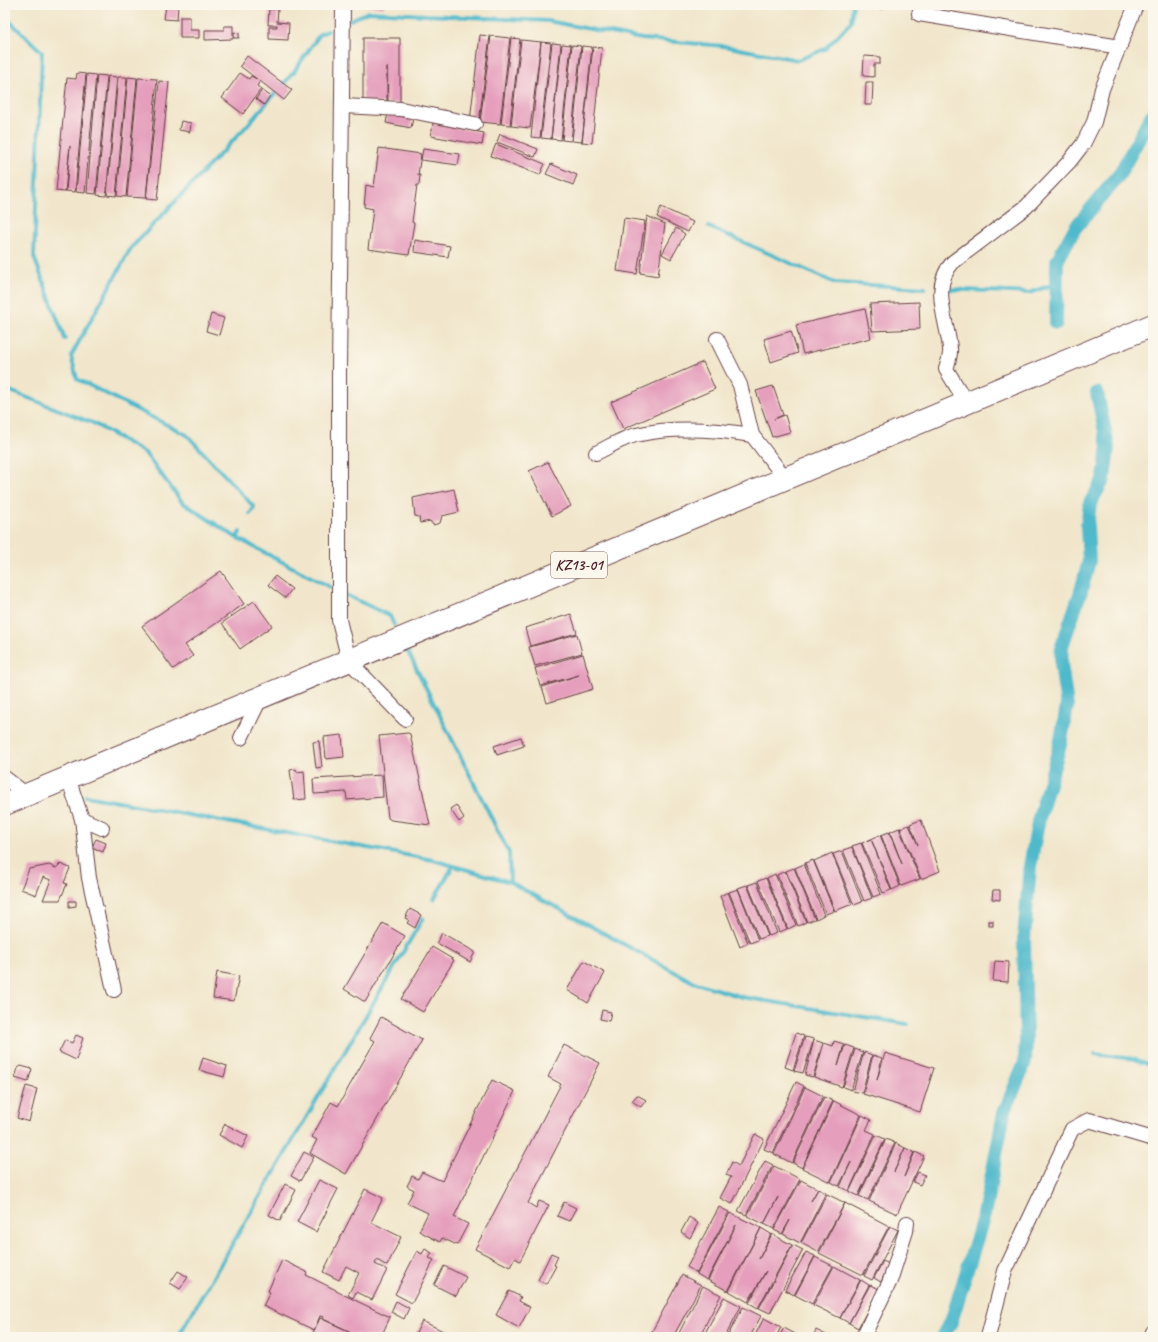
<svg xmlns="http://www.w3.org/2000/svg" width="1158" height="1342" font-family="Caveat,sans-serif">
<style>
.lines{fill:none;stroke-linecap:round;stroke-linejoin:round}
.stream{stroke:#4fbacc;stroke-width:4}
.canal{stroke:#4fbacc;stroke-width:14}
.building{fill:#e59fbc}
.street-casing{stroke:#633d43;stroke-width:16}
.highway-casing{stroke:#633d43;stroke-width:24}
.street{stroke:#fff;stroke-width:14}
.highway{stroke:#fff;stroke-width:22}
.labels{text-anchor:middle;stroke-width:3;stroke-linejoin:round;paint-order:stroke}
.shield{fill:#fbf7ec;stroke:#7f6065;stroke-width:1}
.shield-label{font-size:15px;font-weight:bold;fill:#4a1f2b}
</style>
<rect width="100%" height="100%" fill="#fbf7ec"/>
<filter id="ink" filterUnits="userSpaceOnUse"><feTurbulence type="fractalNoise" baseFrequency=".025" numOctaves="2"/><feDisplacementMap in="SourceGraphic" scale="8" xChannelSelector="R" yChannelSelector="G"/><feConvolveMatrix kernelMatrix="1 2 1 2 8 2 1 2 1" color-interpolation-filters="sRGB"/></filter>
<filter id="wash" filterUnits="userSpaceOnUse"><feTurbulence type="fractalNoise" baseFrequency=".012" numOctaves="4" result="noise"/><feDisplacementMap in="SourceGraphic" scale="16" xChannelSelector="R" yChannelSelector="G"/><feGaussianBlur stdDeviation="0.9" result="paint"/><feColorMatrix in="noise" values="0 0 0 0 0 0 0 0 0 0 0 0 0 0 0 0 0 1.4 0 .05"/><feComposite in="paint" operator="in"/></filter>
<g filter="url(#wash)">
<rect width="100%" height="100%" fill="#f1e6cb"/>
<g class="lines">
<g class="stream">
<path d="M5 17 42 52 34 257 65 339"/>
<path d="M350 20 368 12 548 21 642 39 723 46 798 60 825 49 851 22 853 5"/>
<path d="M709 227 835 283 925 288"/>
<path d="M945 289 1029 293 1057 283"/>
<path d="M5 389 93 423 145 453 182 502 237 538 330 587"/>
<path d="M250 514 254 507 187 435 77 379 71 356 131 248 243 130 293 73 320 34 328 31"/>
<path d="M237 538 240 532"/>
<path d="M344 594 390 616 394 625"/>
<path d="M406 648 509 853 510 882"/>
<path d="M86 796 433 860 510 882 693 982 742 997 907 1024"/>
<path d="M434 899 453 866"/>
<path d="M1095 1054 1134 1059 1153 1066"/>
<path d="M178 1337 423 918"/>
</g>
<g class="canal">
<path d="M1056 323 1057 261 1075 228 1119 175 1153 113"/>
<path d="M943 1337 951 1322 984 1215 1004 1113 1025 1062 1026 1040 1024 939 1030 866 1039 818 1060 745 1067 706 1061 664 1062 646 1081 591 1089 561 1087 527 1090 503 1104 479 1108 446 1097 393"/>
</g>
</g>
<g id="blocks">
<g class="building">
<path d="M166 5H178L177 20 164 19Z"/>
<path d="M362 5H384V8Z"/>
<path d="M874 5H882V9L874 8Z"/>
<path d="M269 9H278L277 22 289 23 288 40 269 39V27H277V25H268Z"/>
<path d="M180 17H190V30H199V38H180Z"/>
<path d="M224 26H233V39L205 40V30H224Z"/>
<path d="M234 32 239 33V38H234Z"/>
<path d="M480 35 490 36 479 122 470 121Z"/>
<path d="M491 36 510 38 500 124 480 122Z"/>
<path d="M363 38H400V103H388L387 67V103H363Z"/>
<path d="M511 38 520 39 510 125 501 124Z"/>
<path d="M521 40 541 42 530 128 511 126Z"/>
<path d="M541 42 551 43 540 138 531 137Z"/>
<path d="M552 43 561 44 551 139 541 138Z"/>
<path d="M562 44 571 45 561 140 551 139Z"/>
<path d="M572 45 581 46 571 141 562 140Z"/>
<path d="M582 46 592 47 582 142 572 141Z"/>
<path d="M593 47 602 48 592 143 582 142Z"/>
<path d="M247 56 292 90 284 100 260 81 257 86 261 89 243 114 222 98 240 73 249 79 251 76 258 80 240 66Z"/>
<path d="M864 56 880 57V64H874V77L863 76Z"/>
<path d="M77 73 86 74 75 192 66 191 70 146 65 192 56 191 67 78 76 79Z"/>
<path d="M87 74 96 75 85 193 76 192Z"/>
<path d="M97 75 107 76 96 194 87 193Z"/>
<path d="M108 76 117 77 106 196 97 195Z"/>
<path d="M118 77H127L116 196 107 195Z"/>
<path d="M128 77 137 78 126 197 117 196Z"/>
<path d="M138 78 157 79 146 198 127 197Z"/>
<path d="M159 81 169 82 157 200 146 199Z"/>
<path d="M866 82H873L872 105H865Z"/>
<path d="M262 90 270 96 264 105 256 99Z"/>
<path d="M388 113 413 118 411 128 386 123Z"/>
<path d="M181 121 191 123 190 132 179 130Z"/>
<path d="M433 123 484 133 482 145 431 136Z"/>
<path d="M500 134 538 149 535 157 497 142Z"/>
<path d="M496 144 545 164 540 175 491 156Z"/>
<path d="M379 148 421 154 418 175H420L419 185H417L412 222 414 223 409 255 368 249 373 209 364 207 366 185 374 187Z"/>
<path d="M423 149 460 154 458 165 421 160Z"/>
<path d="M551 164 577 175 573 185 546 174Z"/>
<path d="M661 207 693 222 688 232 657 217Z"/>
<path d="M647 216 665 224 658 276 640 273Z"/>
<path d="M624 218 645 221 637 274 617 271Z"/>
<path d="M676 228 685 234 671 259 662 254Z"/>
<path d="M415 240 450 246 448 257 414 252Z"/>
<path d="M919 302 920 329 872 331 870 304Z"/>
<path d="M865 309 871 338 803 354 796 325Z"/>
<path d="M211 314 224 318 219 335 206 331Z"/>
<path d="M791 331 798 353 771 362 764 339Z"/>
<path d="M703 362 715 389 623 429 611 402Z"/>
<path d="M773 386 783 415 774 419 785 415 790 432 772 437 756 391Z"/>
<path d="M548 462 571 506 552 516 529 471Z"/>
<path d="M454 489 459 512 442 516 440 523 433 525 430 521 420 523 419 517 415 516 413 498Z"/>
<path d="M221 571 244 604 185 645 193 656 173 669 142 626Z"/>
<path d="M275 576 292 589 285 598 268 585Z"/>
<path d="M254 601 272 626 240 649 222 623Z"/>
<path d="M571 614 577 633 530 646 525 628Z"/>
<path d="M577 634 582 653 535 666 529 647Z"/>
<path d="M583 654 593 689 547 703 542 687 579 675 540 686 535 668Z"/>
<path d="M408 733 410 734 430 825 391 820 388 818 379 736Z"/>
<path d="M342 735 344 757 326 759 324 737Z"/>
<path d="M521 737 524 746 497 755 494 746Z"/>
<path d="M319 741 322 767 316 768 313 742Z"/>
<path d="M296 769 297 772 304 771 306 799 294 800 290 770Z"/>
<path d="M382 775 383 797 347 800 346 792 314 794 313 779Z"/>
<path d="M456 805 464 818 459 822 450 809Z"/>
<path d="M921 820 940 871 921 879 900 828 909 825 918 845 910 824Z"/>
<path d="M899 828 920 879 901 886 881 835 889 832 902 864 890 832Z"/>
<path d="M880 835 900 886 892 890 871 839Z"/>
<path d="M96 839 106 843 103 852 92 847Z"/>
<path d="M871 839 891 890 883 893 862 843Z"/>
<path d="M861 843 881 894 873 897 852 846Z"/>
<path d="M852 847 872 898 864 901 843 850Z"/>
<path d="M842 851 862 902 854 905 833 854Z"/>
<path d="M832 853 852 904 835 911 814 861Z"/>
<path d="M813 860 834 911 826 914 805 863Z"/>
<path d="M60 864 70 868 64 883 67 884 60 900H43L51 880 43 877 36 895 21 889 29 869 49 865 56 868Z"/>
<path d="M804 864 824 915 816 919 795 868Z"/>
<path d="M794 868 815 919 807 922 786 871Z"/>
<path d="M785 871 806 922 798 926 777 875Z"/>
<path d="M775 874 796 925 788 929 767 878Z"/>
<path d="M766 878 787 929 779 932 758 881Z"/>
<path d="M757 882 777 933 769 936 748 885Z"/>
<path d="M747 885 768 936 759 939 738 888Z"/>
<path d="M738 889 758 940 750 943 729 892Z"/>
<path d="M993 890H1000V900L992 899Z"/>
<path d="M728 892 748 943 740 947 720 896Z"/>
<path d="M69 901H76V906L69 907Z"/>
<path d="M410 909 421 915 415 928 407 923 409 920 405 918Z"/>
<rect x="989" y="921" width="4" height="5"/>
<path d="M383 923 405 936 365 1002 344 989Z"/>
<path d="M442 933 475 952 470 962 437 943Z"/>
<path d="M432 947 454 960 423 1012 401 999Z"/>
<path d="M584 961 605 973 588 1003 567 990Z"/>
<path d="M995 961 1009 962 1008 982 993 981Z"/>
<path d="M217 972 239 976 234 1001 213 998Z"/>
<path d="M602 1010 611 1012 609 1021 600 1019Z"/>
<path d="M381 1017 422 1040 346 1174 310 1153 317 1140 312 1137 331 1102 338 1106 375 1041 370 1038Z"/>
<path d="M796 1033 804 1036 793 1070 785 1067Z"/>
<path d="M76 1035 83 1038 76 1060 59 1052 65 1040 72 1043Z"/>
<path d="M805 1037 814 1039 803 1073 794 1071Z"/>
<path d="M814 1040 823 1043 813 1077 805 1075Z"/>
<path d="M834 1041 844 1044 838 1066 845 1045 854 1048 842 1087 814 1077 824 1043 833 1046Z"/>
<path d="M564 1045 600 1063 528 1203 536 1208 539 1201 549 1205 520 1261 515 1258 510 1267 475 1249 561 1084 548 1077Z"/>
<path d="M855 1049 863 1052 851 1090 843 1087Z"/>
<path d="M864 1052 872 1055 862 1093 853 1091Z"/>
<path d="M885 1053 934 1068 920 1112 863 1094 873 1055 882 1058 877 1080Z"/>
<path d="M203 1058 227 1066 224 1077 199 1070Z"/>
<path d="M21 1066 32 1069 28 1082 15 1078 18 1068Z"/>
<path d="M492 1080 515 1091 454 1217 468 1224 457 1245 442 1238 440 1242 419 1231 428 1213 407 1203 414 1190 407 1186 412 1176 418 1179 422 1172 442 1181Z"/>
<path d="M796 1082 804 1086 773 1153 764 1149Z"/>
<path d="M26 1086 37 1089 29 1122 17 1118Z"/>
<path d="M805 1087 823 1096 792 1163 774 1154Z"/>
<path d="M637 1095 646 1100 641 1107 632 1101Z"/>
<path d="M824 1097 833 1101 802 1168 793 1163Z"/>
<path d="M834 1101 861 1115 830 1182 802 1168Z"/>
<path d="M862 1115 871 1120 866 1130 875 1134 849 1191 840 1187 851 1162 839 1186 831 1182Z"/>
<path d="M225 1124 248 1136 242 1148 219 1135Z"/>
<path d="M755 1134 764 1139 732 1204 720 1198 731 1177 726 1175 732 1162 739 1166Z"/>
<path d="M876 1135 885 1139 858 1196 849 1192Z"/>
<path d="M886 1139 895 1143 868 1200 859 1196Z"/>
<path d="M896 1143 905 1148 894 1172 905 1148 914 1152 904 1177 915 1152 924 1156 897 1214 869 1201Z"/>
<path d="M304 1152 314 1157 300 1181 291 1176Z"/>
<path d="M765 1161 773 1165 746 1215 738 1211Z"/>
<path d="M774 1166 800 1179 774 1229 764 1224 778 1197 764 1224 747 1216Z"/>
<path d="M918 1172 925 1175 920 1185 913 1182Z"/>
<path d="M319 1180 338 1189 316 1232 297 1222Z"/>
<path d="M801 1180 818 1189 811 1201 818 1189 826 1193 800 1243 783 1234 790 1220 782 1234 774 1230Z"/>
<path d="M285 1184 296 1190 280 1221 269 1215Z"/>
<path d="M365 1189 383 1198 371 1222 401 1237 387 1266 377 1260 375 1264 387 1270 372 1300 356 1292 353 1298 348 1295 359 1273 346 1266 339 1280 323 1272Z"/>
<path d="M827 1194 845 1203 818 1252 801 1243Z"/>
<path d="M564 1202 576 1208 569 1221 557 1216Z"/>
<path d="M845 1203 889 1226 863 1275 819 1253Z"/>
<path d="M719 1207 729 1212 697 1273 687 1267Z"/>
<path d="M730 1213 761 1228 728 1291 708 1280 736 1225 707 1280 697 1274Z"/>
<path d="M689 1217 698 1223 690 1238 681 1232Z"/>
<path d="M890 1226 898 1230 872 1280 864 1276Z"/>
<path d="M761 1228 771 1234 759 1259 772 1234 792 1245 758 1308 749 1303 766 1271 748 1302 729 1291Z"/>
<path d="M793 1245 803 1250 770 1313 759 1308Z"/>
<path d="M425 1249 432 1253 429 1258 434 1260 412 1303 395 1294 417 1251 422 1254Z"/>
<path d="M806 1252 815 1256 794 1295 785 1290Z"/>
<path d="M551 1253 558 1256 554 1265 556 1266 546 1284 538 1280Z"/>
<path d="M815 1257 833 1266 812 1304 795 1295Z"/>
<path d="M282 1260 307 1272 306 1275 336 1290V1291L390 1317 381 1337H361L355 1334 353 1337H311L320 1318 351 1332 323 1319 324 1317 320 1316 314 1330 263 1306 270 1292 268 1291Z"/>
<path d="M883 1261 889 1264 881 1282 874 1278Z"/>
<path d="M444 1266 466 1277 456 1296 434 1285Z"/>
<path d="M834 1266 860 1280 840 1318 813 1305Z"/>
<path d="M178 1271 188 1277 180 1289 170 1283Z"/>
<path d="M682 1275 701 1285 673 1337H649Z"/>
<path d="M861 1280 869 1285 849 1323 840 1318Z"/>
<path d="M870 1285 879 1289 858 1328 849 1323Z"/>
<path d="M703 1286 721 1295 699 1337H677Z"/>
<path d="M509 1291 521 1297 519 1301 530 1307 519 1328 496 1315Z"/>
<path d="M724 1297 741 1306 725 1337H703Z"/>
<path d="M396 1301 409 1308 404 1319 391 1312Z"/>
<path d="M743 1307 761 1316 750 1337H727Z"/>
<path d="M764 1318 781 1327 776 1337H754Z"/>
<path d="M422 1321 456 1337H414Z"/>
<path d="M784 1328 801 1337H779Z"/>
<path d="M816 1330 830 1337H813Z"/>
</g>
</g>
</g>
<g filter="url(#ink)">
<use href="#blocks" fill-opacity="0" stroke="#633d43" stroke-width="1"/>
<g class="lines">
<defs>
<g id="street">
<path d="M343 5 339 371V620L349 661 405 719"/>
<path d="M919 14 1120 47"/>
<path d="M343 106 401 109 475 124"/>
<path d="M717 339 740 385 752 435 785 478"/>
<path d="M966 402 946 369C948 363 951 355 950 348 947 319 930 287 953 262L1026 207 1069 162 1083 144 1094 122 1102 89 1136 5"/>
<path d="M596 453C609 447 622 438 636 435 674 426 714 429 752 435"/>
<path d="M241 738 260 699"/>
<path d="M5 778 27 795"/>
<path d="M68 778 82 819 89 878 114 990"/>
<path d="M82 819 102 828"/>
<path d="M863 1337 890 1281 906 1231 907 1223"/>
<path d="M988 1337 1005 1271 1072 1129 1089 1120 1153 1139"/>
<path d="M1151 1337 1153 1332"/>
</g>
<path id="highway" d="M5 804 1153 325"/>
</defs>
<use href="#street" class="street-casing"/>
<use href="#highway" class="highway-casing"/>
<use href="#street" class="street"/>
<use href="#highway" class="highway"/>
</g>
</g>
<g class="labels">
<rect class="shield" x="551" y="552" width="56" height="26" rx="3"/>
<g class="shield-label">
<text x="579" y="570">KZ13-01</text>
</g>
</g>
<rect width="1158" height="1342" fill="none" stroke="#fbf7ec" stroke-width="20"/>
</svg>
